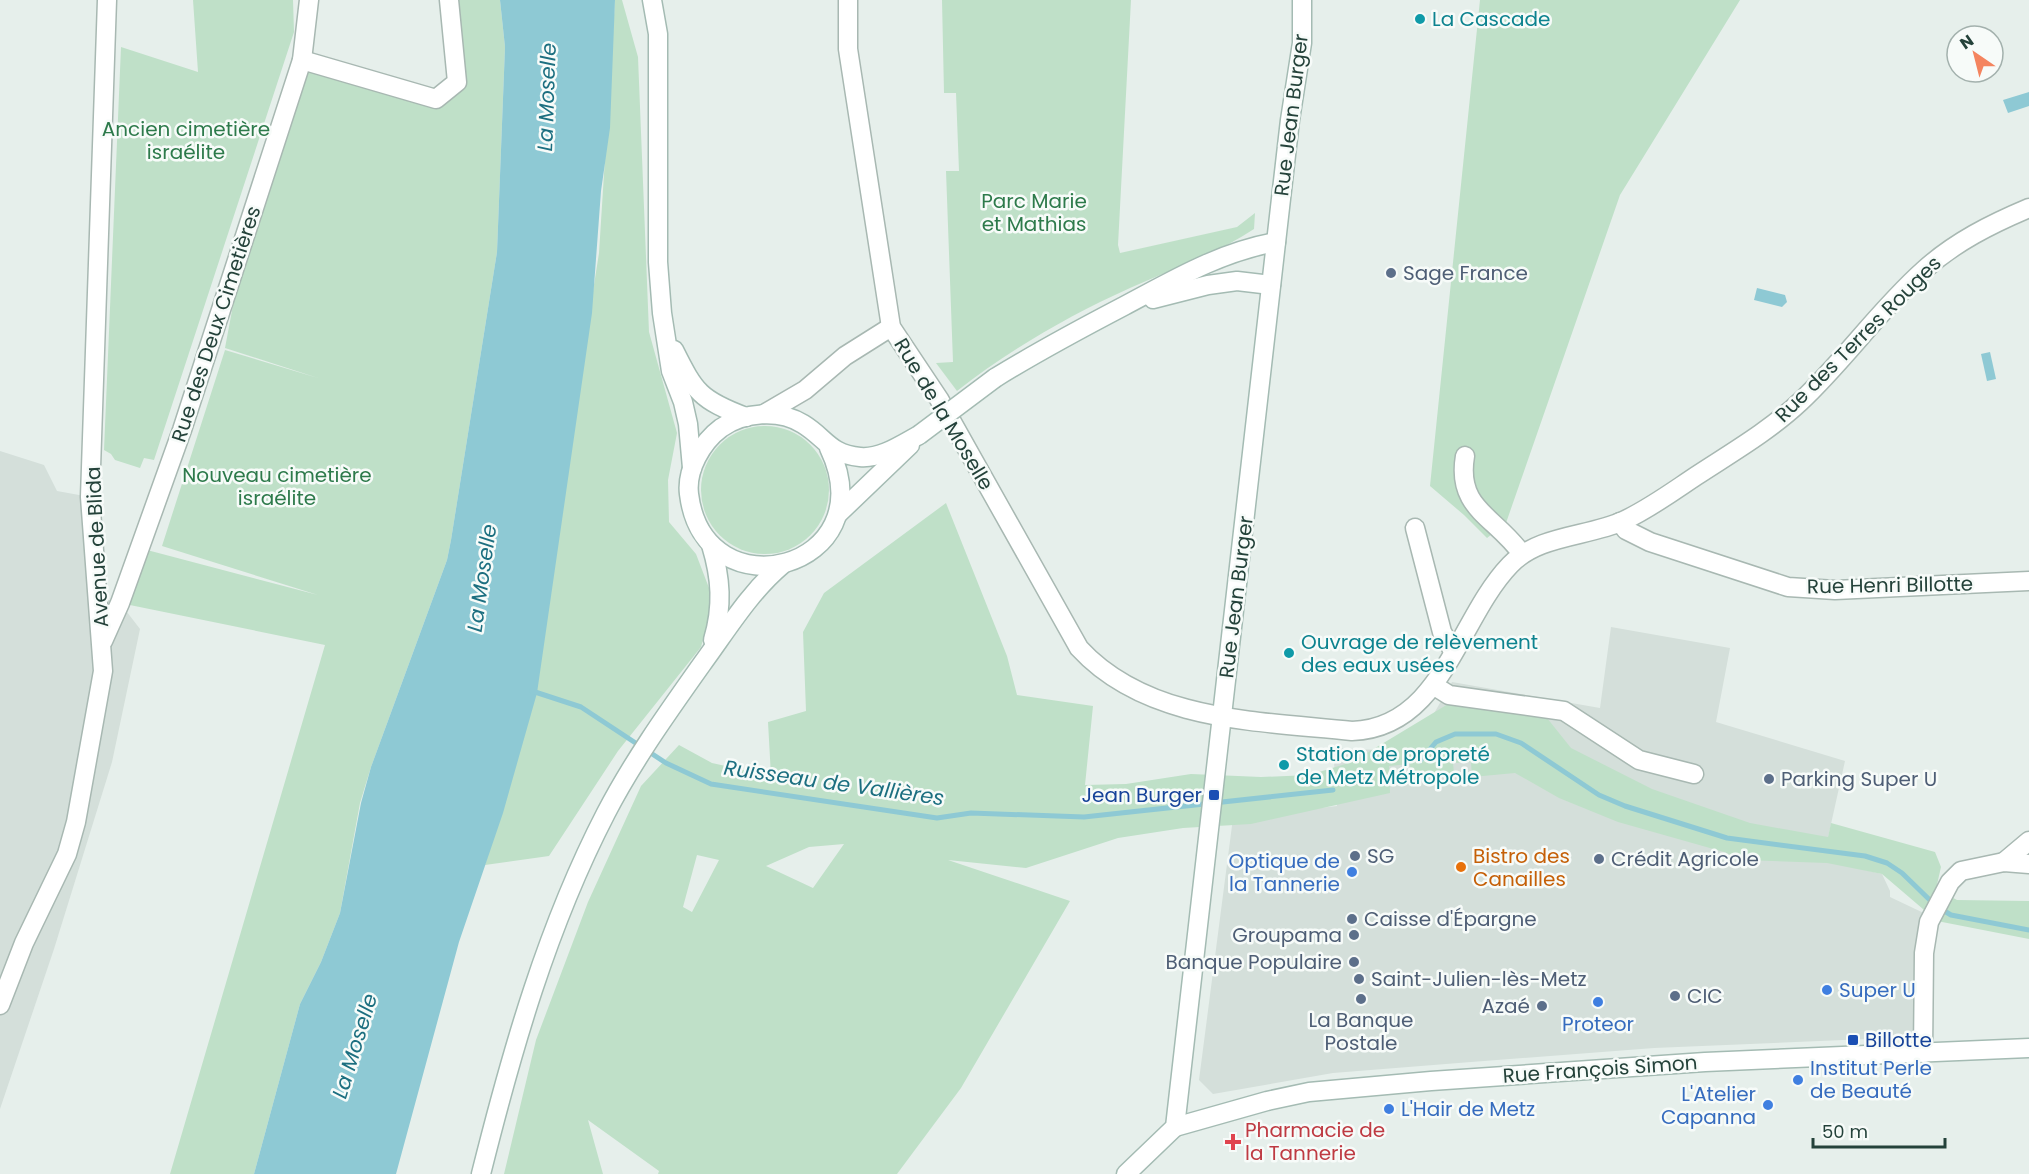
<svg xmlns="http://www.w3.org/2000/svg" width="2029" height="1174" font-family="Poppins,sans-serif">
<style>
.built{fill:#d4dfda}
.green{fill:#bfe0c8;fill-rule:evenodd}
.water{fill:#8ec9d4}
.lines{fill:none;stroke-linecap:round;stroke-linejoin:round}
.stream{stroke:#8ec9d4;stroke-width:5}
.street-casing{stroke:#a8b8b2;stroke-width:21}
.secondary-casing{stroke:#a4bbb3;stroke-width:21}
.street{stroke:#fff;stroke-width:18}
.secondary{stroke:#fff;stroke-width:18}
.secondary-bridge-casing{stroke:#a4bbb3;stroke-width:21;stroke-linecap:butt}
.secondary-bridge{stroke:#fff;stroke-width:18}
.culture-dot{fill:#0f9aa8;stroke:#f7fbf9;stroke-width:2}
.service-dot{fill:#5c6f8a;stroke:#f7fbf9;stroke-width:2}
.transit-dot{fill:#1a4fb4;stroke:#f7fbf9;stroke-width:2}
.food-dot{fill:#e8710a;stroke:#f7fbf9;stroke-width:2}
.shop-dot{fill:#3f7fe0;stroke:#f7fbf9;stroke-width:2}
.health-dot{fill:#e0444e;stroke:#f7fbf9;stroke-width:2}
.labels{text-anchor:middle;stroke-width:5;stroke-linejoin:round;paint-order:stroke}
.culture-label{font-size:20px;fill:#0d838f;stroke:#f7fbf9;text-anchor:start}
.street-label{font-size:20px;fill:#24423a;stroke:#f7fbf9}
.park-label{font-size:20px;fill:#2d7a4b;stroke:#f7fbf9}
.service-label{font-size:20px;fill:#4e5e75;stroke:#f7fbf9;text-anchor:start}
.transit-label{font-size:20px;fill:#164399;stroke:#f7fbf9;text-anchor:end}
.food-label{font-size:20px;fill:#c56008;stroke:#f7fbf9;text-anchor:start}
.shop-label{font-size:20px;fill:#366cbe;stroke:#f7fbf9;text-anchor:start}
.health-label{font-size:20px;fill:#be3a42;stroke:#f7fbf9;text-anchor:start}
.water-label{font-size:21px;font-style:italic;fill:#1c6f80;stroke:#f7fbf9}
</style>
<rect width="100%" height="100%" fill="#e6efeb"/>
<g class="built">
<path d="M0 451 44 465 57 491 90 497 98 597 120 603 140 629 112 762 54 949 0 1109Z"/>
<path d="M1611 627 1730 648 1716 722 1845 761 1823 860 1882 874 1890 891V897L1930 916 1916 953 1914 1037 1654 1048 1471 1062 1333 1073 1213 1094 1199 1080 1233 818 1337 806 1333 748 1378 750 1417 743 1452 682 1600 708Z"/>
</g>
<g class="green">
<path d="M193 0H293L294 32 154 460 144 458 140 468 115 460 111 454 104 450 121 47 198 72Z"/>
<path d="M449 0H500L505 47 497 252 451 540 447 560 371 767 360 803 340 913 321 962 300 1004 254 1174H170L325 645 120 603 147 550 318 595 162 546 225 350 318 378 225 348 248 225 302 60 422 90 449 84Z"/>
<path d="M615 0H622L638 57 649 332 677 433 668 480 669 522 696 554 714 601 701 647 618 751 549 856 485 865 522 743 599 253Z"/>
<path d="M942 0H1131L1118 245 1120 253 1237 227 1255 213 1254 229C1216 254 1172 269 1130 288 1070 315 1009 350 957 391L936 363 953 362 946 171H959L956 93H944Z"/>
<path d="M1480 0H1740L1620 195 1506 523 1487 538 1464 515 1430 486Z"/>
<circle cx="765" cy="490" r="64"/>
<path d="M946 503 1007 656 1017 695 1093 706 1085 785 1126 784 1191 774 1261 777 1309 775 1352 762 1453 701 1547 718 1571 748 1652 789 1750 823 1828 837 1831 823 1935 852 1941 867 1936 889 1957 900 2029 901V939L1937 921 1882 874 1827 863 1743 860 1724 852 1618 822 1559 798 1515 773 1472 777 1471 762 1453 763 1454 773 1411 777 1410 764 1389 766 1390 793 1251 824 1183 828 1118 838 1026 868 948 860 1070 901 961 1088 897 1174H658L659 1171 588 1120 603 1174H504L536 1040 588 902 641 786 679 745 712 763 771 776 768 722 806 711 803 632 824 593ZM844 844 813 888 766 866 809 847ZM697 855 719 860 692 912 683 907Z"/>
</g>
<g class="water">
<path d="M500 0H615L610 128 601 191 592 313 537 693 503 813 459 942 396 1174H254L300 1004 321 962 340 913 361 803 371 767 447 560 451 540 497 252 505 47Z"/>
<path d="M2029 92V106L2008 113 2003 100Z"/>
<path d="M1757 288 1785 295 1787 302 1782 307 1754 300Z"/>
<path d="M1990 352 1996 379 1987 381 1981 354Z"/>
</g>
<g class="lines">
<g class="stream">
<path d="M532 691 581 707 666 763 711 784 937 818 971 813 1084 817 1333 790"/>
<path d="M1420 761 1436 742 1455 734H1496L1521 743 1599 795 1625 806 1727 838 1865 856 1887 863 1902 873 1936 906 1951 915 2029 930"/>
</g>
<defs>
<g id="street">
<path d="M848 0V49L891 327 939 399 1079 648C1147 722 1259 721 1352 731 1442 728 1458 619 1510 565 1538 535 1587 537 1623 521 1649 509 1672 492 1696 476 1731 453 1769 431 1800 402 1844 361 1879 310 1924 270 1955 242 1991 224 2029 208"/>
<path d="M302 60 436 99 457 82 449 0"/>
<path d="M764 414 805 390 845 356 891 327"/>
<path d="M1465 456C1456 509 1495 516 1522 554"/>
<path d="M1620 522 1626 530 1650 542 1788 587 1835 590 2029 581"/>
<path d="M1415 528 1442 632 1453 651"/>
<path d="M103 641 120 603 182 430 302 60 309 0"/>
<path d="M1433 685 1449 695 1564 711 1639 760 1694 774"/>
<path d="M2004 862 2029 841"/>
<path d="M0 1005 24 943 67 854 76 822 103 671 90 497 107 0"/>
<path d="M1923 1053 1924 953 1929 922 1950 882 1961 871 2004 862 2029 864"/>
</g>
<g id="secondary">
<path d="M652 0 658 34V262L662 313 671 371 683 402 688 424 692 468"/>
<path d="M1153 299 1208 285 1237 281 1271 285"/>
<path d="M674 350C695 392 700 400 746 417"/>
<path d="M995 378C1037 352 1080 329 1124 306 1173 280 1220 252 1276 242"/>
<path d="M829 448C887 570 704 616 689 494 686 470 702 442 721 428 744 412 779 409 803 424 826 438 829 454 860 457 881 459 902 444 919 435"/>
<path d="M838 514 910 445"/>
<path d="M711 545C721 578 723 606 713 640"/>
<path d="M1175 1127 1267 1101 1309 1092 1431 1081 1705 1062 2029 1048"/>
<path d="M481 1174C512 1050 547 927 606 813 633 761 668 712 702 664 727 630 749 593 782 565"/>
<path d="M1126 1174 1175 1127 1290 120 1302 43V0"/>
</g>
</defs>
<use href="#street" class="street-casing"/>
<use href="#secondary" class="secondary-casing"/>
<use href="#street" class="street"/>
<use href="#secondary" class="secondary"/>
<defs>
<path id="secondary-bridge" d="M919 435 995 378"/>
</defs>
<use href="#secondary-bridge" class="secondary-bridge-casing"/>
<use href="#secondary-bridge" class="secondary-bridge"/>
</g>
<g class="culture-dot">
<circle cx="1420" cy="19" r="6"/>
<circle cx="1289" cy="653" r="6"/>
<circle cx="1284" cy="765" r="6"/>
</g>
<g class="service-dot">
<circle cx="1391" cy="273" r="6"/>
<circle cx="1769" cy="779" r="6"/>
<circle cx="1355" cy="856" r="6"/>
<circle cx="1599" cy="859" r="6"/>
<circle cx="1352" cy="919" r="6"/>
<circle cx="1354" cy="935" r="6"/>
<circle cx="1354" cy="962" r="6"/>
<circle cx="1359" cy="979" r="6"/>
<circle cx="1675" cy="996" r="6"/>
<circle cx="1361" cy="999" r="6"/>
<circle cx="1542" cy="1006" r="6"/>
</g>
<g class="transit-dot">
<rect x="1208" y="789" width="12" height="12" rx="3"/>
<rect x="1847" y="1034" width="12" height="12" rx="3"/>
</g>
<circle class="food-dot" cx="1461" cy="867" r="6"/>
<g class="shop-dot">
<circle cx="1352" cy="872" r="6"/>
<circle cx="1827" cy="990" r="6"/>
<circle cx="1598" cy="1002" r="6"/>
<circle cx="1798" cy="1080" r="6"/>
<circle cx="1768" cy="1105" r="6"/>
<circle cx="1389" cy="1109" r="6"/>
</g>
<path class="health-dot" d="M1230 1133h6v6h6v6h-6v6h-6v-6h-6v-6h6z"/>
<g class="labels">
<g class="culture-label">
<text x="1432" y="26">La Cascade</text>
<text x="1301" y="649">Ouvrage de relèvement<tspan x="1301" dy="23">des eaux usées</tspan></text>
<text x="1296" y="761">Station de propreté<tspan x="1296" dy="23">de Metz Métropole</tspan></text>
</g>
<g class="street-label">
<text transform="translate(1291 115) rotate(-83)" y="7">Rue Jean Burger</text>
<text transform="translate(216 324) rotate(-72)" y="7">Rue des Deux Cimetières</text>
<text transform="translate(1858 339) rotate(-45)" y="7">Rue des Terres Rouges</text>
<text transform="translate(944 414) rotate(59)" y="7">Rue de la Moselle</text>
<text transform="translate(97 547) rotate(-93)" y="7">Avenue de Blida</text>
<text transform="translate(1890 585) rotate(-1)" y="7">Rue Henri Billotte</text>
<text transform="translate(1236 597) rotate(-83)" y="7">Rue Jean Burger</text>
<text transform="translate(1600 1069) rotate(-4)" y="7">Rue François Simon</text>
</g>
<g class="park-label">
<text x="186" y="136">Ancien cimetière<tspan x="186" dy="23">israélite</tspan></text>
<text x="1034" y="208">Parc Marie<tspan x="1034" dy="23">et Mathias</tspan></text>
<text x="277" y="482">Nouveau cimetière<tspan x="277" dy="23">israélite</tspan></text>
</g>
<g class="service-label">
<text x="1403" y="280">Sage France</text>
<text x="1781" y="786">Parking Super U</text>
<text x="1367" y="863">SG</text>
<text x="1611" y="866">Crédit Agricole</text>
<text x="1364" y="926">Caisse d'Épargne</text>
<text x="1342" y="942" text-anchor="end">Groupama</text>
<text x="1342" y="969" text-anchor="end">Banque Populaire</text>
<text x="1371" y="986">Saint-Julien-lès-Metz</text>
<text x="1687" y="1003">CIC</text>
<text x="1530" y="1013" text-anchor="end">Azaé</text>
<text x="1361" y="1027" text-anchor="middle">La Banque<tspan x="1361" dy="23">Postale</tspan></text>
</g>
<g class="transit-label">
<text x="1202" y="802">Jean Burger</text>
<text x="1865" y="1047" text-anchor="start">Billotte</text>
</g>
<g class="food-label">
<text x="1473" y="863">Bistro des<tspan x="1473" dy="23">Canailles</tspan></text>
</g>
<g class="shop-label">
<text x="1340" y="868" text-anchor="end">Optique de<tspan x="1340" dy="23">la Tannerie</tspan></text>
<text x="1839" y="997">Super U</text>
<text x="1598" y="1031" text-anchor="middle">Proteor</text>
<text x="1810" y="1075">Institut Perle<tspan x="1810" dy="23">de Beauté</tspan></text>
<text x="1756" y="1101" text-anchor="end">L'Atelier<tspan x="1756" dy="23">Capanna</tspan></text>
<text x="1401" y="1116">L'Hair de Metz</text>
</g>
<g class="health-label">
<text x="1245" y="1137">Pharmacie de<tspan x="1245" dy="23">la Tannerie</tspan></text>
</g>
<g class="water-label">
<text transform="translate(547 97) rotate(-88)" y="7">La Moselle</text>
<text transform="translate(482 578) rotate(-82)" y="7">La Moselle</text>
<text transform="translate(834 783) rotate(8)" y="7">Ruisseau de Vallières</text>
<text transform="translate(355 1046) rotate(-73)" y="7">La Moselle</text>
</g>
</g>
<g transform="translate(1975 54) rotate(325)"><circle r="28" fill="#f7fbf9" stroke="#a3b1ad" stroke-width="1.5"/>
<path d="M0-4.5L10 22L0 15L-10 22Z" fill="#f4845f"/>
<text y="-9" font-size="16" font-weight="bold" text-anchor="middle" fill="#24423a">N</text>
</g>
<path d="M1813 1138v9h132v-9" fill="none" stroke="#24423a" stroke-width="3"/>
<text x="1822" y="1138" font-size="18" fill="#24423a" stroke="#f7fbf9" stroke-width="4.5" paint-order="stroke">50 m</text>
</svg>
